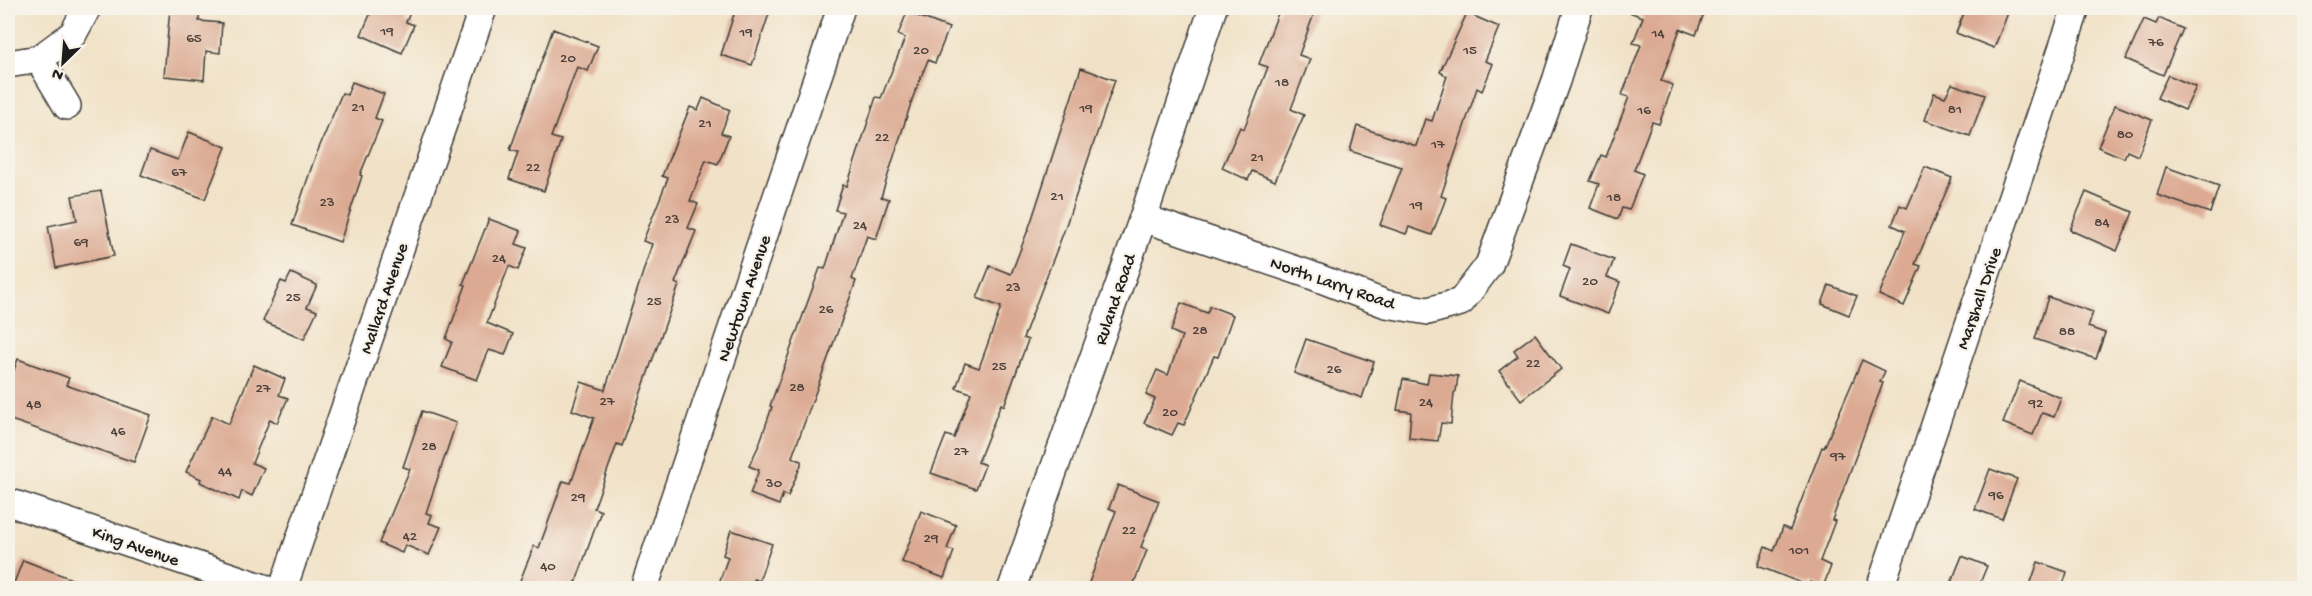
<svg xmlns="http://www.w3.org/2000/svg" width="2312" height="596" font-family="'Gochi Hand',sans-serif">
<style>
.building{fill:#dcaa93}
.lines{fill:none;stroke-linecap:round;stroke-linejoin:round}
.minor-casing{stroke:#3c3a36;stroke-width:30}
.minor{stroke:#fff;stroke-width:27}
.labels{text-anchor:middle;stroke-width:4.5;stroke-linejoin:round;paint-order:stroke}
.number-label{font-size:15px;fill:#4c403a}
.street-label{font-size:18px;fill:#1c1c1c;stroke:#f7f3e8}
</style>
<rect width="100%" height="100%" fill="#f7f3e8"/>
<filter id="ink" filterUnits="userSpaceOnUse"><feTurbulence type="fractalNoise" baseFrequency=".0167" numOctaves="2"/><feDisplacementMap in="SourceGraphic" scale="12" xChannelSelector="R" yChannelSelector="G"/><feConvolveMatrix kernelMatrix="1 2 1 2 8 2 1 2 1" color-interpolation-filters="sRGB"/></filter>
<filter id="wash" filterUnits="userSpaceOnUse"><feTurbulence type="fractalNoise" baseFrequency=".008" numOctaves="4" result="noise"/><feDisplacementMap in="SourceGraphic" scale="24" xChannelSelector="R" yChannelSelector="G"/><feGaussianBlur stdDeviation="1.35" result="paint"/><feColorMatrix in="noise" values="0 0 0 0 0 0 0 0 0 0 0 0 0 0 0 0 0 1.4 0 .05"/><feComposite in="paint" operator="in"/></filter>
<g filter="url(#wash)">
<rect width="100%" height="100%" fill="#f1e2c7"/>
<g id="blocks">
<g class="building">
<path d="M170 8 200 9 199 21 222 23 220 53 206 51 204 80 164 76Z"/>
<path d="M373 8H412L406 22 414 25 402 53 361 35Z"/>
<path d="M736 8H771L752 65 721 55Z"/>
<path d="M1280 8H1316L1299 55 1310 59 1291 109 1304 115 1275 181 1252 171 1248 180 1222 168 1240 127 1244 129 1268 67 1259 64Z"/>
<path d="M1627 8H1706L1696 35 1680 29 1661 81 1673 85 1659 124 1652 122 1634 170 1643 174 1629 210 1622 208 1618 219 1590 208 1599 184 1590 181 1601 155 1606 157 1629 97 1622 95 1641 45 1633 43 1643 17 1626 11Z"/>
<path d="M1966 8H2010L1994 48 1956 33Z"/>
<path d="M907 12 949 28 935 63 928 60 913 97 881 197 889 199 876 239 867 236 852 279 856 281 792 457 801 461V465L788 496 783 494 779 505 750 494 759 470 749 466 759 445 772 407 770 406 820 268 825 269 843 212 835 210 843 185 847 186 876 97 881 98 905 38 898 35Z"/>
<path d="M1467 13 1499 27 1485 61 1493 64 1482 91 1477 88 1441 196 1446 198 1432 235 1409 227 1406 234 1380 225 1402 167 1350 151 1357 126 1416 146 1425 119 1432 121 1447 76 1440 72Z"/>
<path d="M2159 18 2183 29 2163 75 2126 59 2144 19 2156 24Z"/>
<path d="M553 29 598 46 588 71 577 67 551 137 561 140 544 191 509 179 518 152 510 150Z"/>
<path d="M1081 68 1115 80 1064 231 1023 338 1028 340 1004 406 1001 404 978 462 985 465 976 489 931 473 946 435 954 438 971 393 956 388 965 363 979 368 1001 307 977 298 990 266 1011 274 1031 222Z"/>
<path d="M2168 75 2196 87 2185 110 2157 98Z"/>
<path d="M352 82 384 94 375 118 382 121 360 175 362 176 340 242 292 225 314 160 342 93 347 95Z"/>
<path d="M1952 84 1985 95 1970 136 1925 120 1934 93 1945 97Z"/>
<path d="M703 98 730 110 721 133 729 136 718 164 706 160 690 201 698 204 688 228 696 231 675 283 679 285 622 446 617 444 594 508 601 511 576 582 574 588H517L534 546 539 548 563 481 571 483 594 418 572 410 581 382 605 390 652 244 643 241 668 178 662 176 690 107 698 110Z"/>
<path d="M2115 105 2152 120 2138 156 2127 151 2124 158 2098 147Z"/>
<path d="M189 132 226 147 205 199 141 175 150 150 178 160Z"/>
<path d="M1925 167 1952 178 1915 264 1921 266 1904 306 1879 295 1905 231 1892 225 1900 205 1907 208Z"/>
<path d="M2166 167 2219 186 2210 213 2157 195Z"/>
<path d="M101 191 114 256 56 268 48 226 77 220 72 196Z"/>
<path d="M2086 192 2133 212 2117 251 2070 230Z"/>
<path d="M489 219 521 231 516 244 527 248 518 270 509 266 487 323 513 334 505 355 489 350 477 380 442 367 452 342 446 339 466 285 463 284Z"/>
<path d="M1571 244 1614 260 1607 277 1620 282 1608 314 1560 296 1570 269 1563 266Z"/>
<path d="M291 273 317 285 307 307 317 311 304 339 263 321 281 281 286 283Z"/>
<path d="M1829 285 1857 296 1849 315 1822 304Z"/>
<path d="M2048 297 2093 312 2088 327 2105 333 2096 359 2035 339Z"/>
<path d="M1181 303 1207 313 1210 306 1233 315 1218 357 1214 356 1184 425 1178 423 1172 435 1144 423 1155 399 1146 395 1157 370 1168 375 1182 336 1171 331Z"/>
<path d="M1535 334 1561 369 1521 400 1499 371 1518 356 1514 350Z"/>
<path d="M1306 339 1374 362 1362 398 1294 373Z"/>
<path d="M18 359 69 378 66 385 151 415 134 462 8 419V386Z"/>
<path d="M1862 360 1885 371 1880 382 1883 383 1832 520 1835 521 1820 561 1831 566 1823 587 1810 582 1809 586 1758 566 1765 547 1774 551 1783 527 1790 530 1822 447 1824 448Z"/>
<path d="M254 365 285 379 279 395 288 398 277 423 270 419 252 463 264 468 252 496 242 491 239 500 200 482 201 479 186 472 212 416 229 424Z"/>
<path d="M1429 373 1458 376 1456 391 1454 393 1451 424 1441 423 1438 441 1409 438 1411 412 1397 410 1403 379 1427 384Z"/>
<path d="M2020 381 2061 398 2054 417 2042 413 2033 435 2003 423Z"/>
<path d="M422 411 456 423 426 513 432 515 429 523 441 527 429 555 405 545 402 553 379 543 410 469 403 467Z"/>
<path d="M1990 469 2017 479 2002 519 1975 509Z"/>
<path d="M1118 485 1159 501 1141 547 1147 550 1132 588H1087L1116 511 1109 508Z"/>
<path d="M921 511 956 525 947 549 954 551 944 578 902 562Z"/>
<path d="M731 530 772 544 759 581 754 579 751 588H733L719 583 728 557 723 555Z"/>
<path d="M1962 556 1987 566 1978 588H1949Z"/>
<path d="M23 560 92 587 91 588H12Z"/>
<path d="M2038 562 2067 572 2062 588H2029Z"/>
</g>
</g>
</g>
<g filter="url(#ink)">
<use href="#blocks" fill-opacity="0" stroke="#3c3a36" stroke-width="1.5"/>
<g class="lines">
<defs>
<g id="minor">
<path d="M39 59 67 106"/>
<path d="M8 64 39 59 73 34 87 8"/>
<path d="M1143 218 1308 274 1386 304 1428 311 1461 302 1489 265 1556 81 1579 8"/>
<path d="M8 502 264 588"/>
<path d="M283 588 483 8"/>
<path d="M644 588 841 8"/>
<path d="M1012 588 1143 218 1213 8"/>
<path d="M1880 588 2076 8"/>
</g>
</defs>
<use href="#minor" class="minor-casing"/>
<use href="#minor" class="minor"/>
</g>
</g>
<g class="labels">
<g class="number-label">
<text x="387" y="35">19</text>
<text x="746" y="36">19</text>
<text x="1658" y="37">14</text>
<text x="194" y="42">65</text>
<text x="2156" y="46">76</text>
<text x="921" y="54">20</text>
<text x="1470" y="54">15</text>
<text x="568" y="62">20</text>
<text x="1282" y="86">18</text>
<text x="358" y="111">21</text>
<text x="1086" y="112">19</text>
<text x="1955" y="113">81</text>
<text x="1644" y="114">16</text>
<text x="705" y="127">21</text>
<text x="2125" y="138">80</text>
<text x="882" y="141">22</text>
<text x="1438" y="148">17</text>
<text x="1257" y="161">21</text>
<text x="533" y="171">22</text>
<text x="179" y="176">67</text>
<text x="1057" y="200">21</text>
<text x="1614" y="201">18</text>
<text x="327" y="206">23</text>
<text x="1416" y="209">19</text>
<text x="672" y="223">23</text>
<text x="2102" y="226">84</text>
<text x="860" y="229">24</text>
<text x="81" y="246">69</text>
<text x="499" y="262">24</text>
<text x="1590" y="285">20</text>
<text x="1013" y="291">23</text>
<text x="293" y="301">25</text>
<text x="654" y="305">25</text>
<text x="826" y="313">26</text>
<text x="1200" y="334">28</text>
<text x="2067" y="335">88</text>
<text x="1533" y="367">22</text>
<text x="999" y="370">25</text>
<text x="1334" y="373">26</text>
<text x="797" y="391">28</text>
<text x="263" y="392">27</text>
<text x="607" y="405">27</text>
<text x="1426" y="406">24</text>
<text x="2036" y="407">92</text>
<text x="34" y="408">48</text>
<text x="1170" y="416">20</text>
<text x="118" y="435">46</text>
<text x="429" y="450">28</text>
<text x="961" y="455">27</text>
<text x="1838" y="460">97</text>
<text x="225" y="475">44</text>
<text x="774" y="487">30</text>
<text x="1996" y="499">96</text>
<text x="578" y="501">29</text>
<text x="1129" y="534">22</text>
<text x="410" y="540">42</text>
<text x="931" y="542">29</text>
<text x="1799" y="554">101</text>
<text x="548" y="570">40</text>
</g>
<g class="street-label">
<text transform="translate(1333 282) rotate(19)" y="6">North Larry Road</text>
<text transform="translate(383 298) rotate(-71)" y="6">Mallard Avenue</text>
<text transform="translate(743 298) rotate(-71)" y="6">Newtown Avenue</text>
<text transform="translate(1978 298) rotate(-71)" y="6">Marshall Drive</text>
<text transform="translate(1114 299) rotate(-71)" y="6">Ruland Road</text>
<text transform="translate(136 545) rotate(19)" y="6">King Avenue</text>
</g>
</g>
<rect width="2312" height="596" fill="none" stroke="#f7f3e8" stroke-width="30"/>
<g transform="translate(63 63) rotate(205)" stroke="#f7f3e8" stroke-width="4.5" paint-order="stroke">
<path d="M0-4.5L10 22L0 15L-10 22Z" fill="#1c1c1c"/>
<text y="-9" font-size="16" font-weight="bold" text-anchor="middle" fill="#1c1c1c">N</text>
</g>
</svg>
